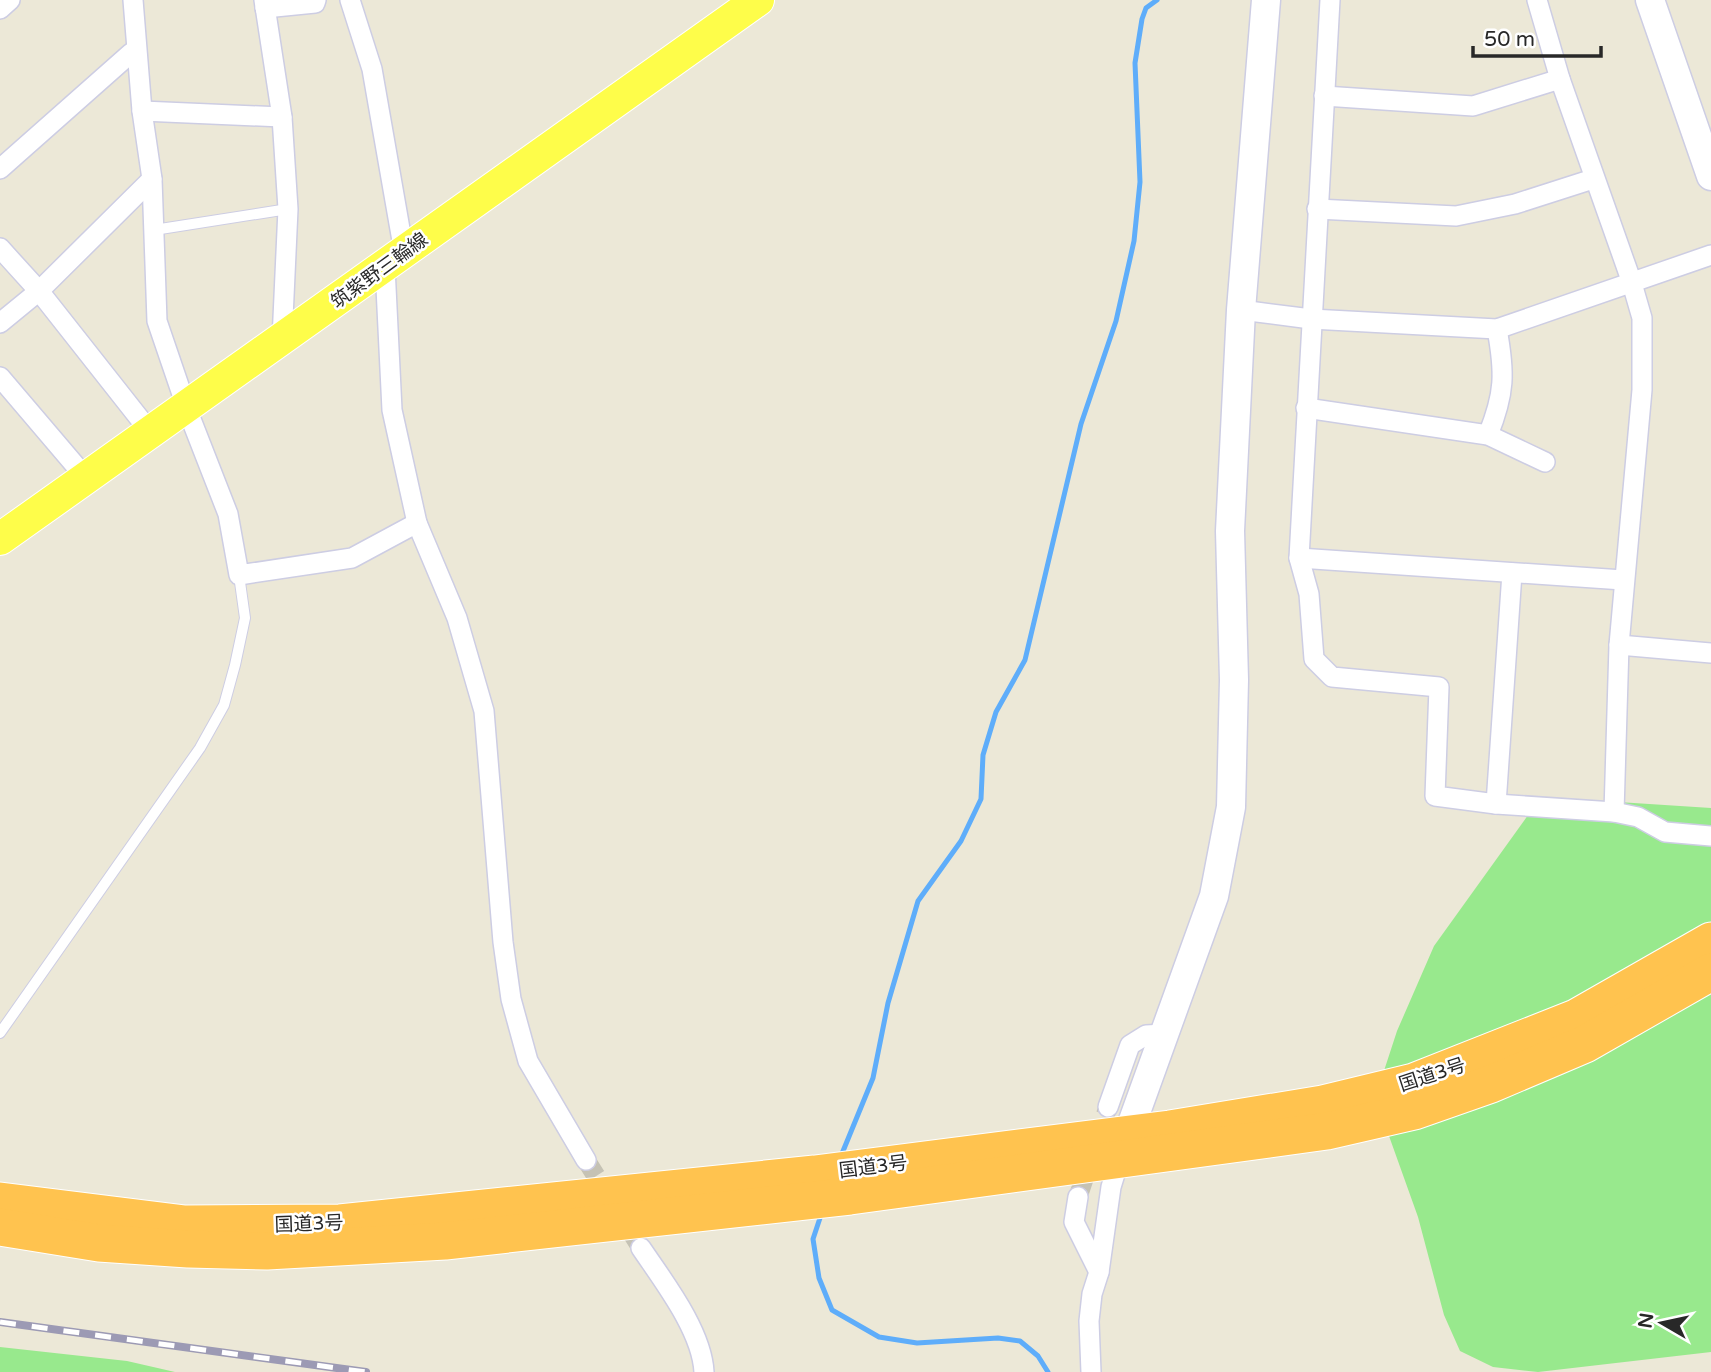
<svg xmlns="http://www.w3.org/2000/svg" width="1711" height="1372" font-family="'Varela Round','Noto Sans JP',sans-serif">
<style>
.green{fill:#98e98d}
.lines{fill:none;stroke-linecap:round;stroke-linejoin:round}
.stream{stroke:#5eadfa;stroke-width:5}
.street-tunnel{stroke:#c5c2b4;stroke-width:19;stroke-dasharray:19 10;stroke-linecap:butt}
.lane-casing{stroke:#cdcde3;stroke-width:12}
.street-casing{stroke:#cdcde3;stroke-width:22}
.secondary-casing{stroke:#cdcde3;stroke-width:31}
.primary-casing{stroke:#fff;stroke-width:34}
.highway-casing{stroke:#fff;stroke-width:39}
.lane{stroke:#fff;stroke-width:10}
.street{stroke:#fff;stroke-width:19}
.secondary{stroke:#fff;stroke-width:28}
.primary{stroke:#fefd4a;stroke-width:32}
.highway{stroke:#ffc34f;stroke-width:37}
.rail-casing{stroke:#9c9ab4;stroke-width:8}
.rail{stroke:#fff;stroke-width:5;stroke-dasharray:16;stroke-linecap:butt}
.labels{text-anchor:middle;stroke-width:5;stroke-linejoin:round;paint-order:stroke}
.street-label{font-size:19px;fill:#282828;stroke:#fff}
</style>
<rect width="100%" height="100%" fill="#ece8d7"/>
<g class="green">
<path d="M1541 797 1711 808V1352L1538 1372 1493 1367 1460 1351 1444 1315 1418 1217 1384 1122 1380 1083 1397 1031 1434 946Z"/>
<path d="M0 1347 127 1361 175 1372H0Z"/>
</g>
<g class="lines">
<g class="stream">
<path d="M841 1156 873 1078 888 1003 918 901 961 841 981 799 983 755 996 712 1025 660 1081 424 1116 321 1134 241 1140 182 1135 63 1142 19 1146 8 1157 0"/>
<path d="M822 1212 813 1239 819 1278 832 1310 879 1337 917 1343 998 1338 1020 1341 1038 1356 1048 1372"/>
</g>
<g class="street-tunnel">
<path d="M586 1160 641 1248"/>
<path d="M1078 1197 1108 1107"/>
</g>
<defs>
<g id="lane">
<path d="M154 230 288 209"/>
<path d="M0 1033 200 748 224 705 235 665 245 618 239 575"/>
</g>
<g id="street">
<path d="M133 0 142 111 152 179 157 321 187 409 228 514 239 575 352 558 417 523"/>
<path d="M264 0 282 117 288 209 282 340"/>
<path d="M350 0 372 69 404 252"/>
<path d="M1330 0 1299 558 1309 594 1314 659 1332 677 1439 687 1435 796 1496 804 1614 812 1638 817 1665 832 1711 836"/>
<path d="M1537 0 1560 79 1631 280 1642 318V390L1619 645 1614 812"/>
<path d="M265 8 315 3 316 0"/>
<path d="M0 9 10 0"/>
<path d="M1324 96 1473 106 1560 79"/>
<path d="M142 111 282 117"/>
<path d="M0 169 131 53"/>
<path d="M1317 209 1456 216 1515 204 1593 179"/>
<path d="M0 248 39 291 151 433"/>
<path d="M385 267 392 410 417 523 457 618 484 711 503 942 511 999 528 1061 586 1160"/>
<path d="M1241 310 1311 319 1497 329 1711 255"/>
<path d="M0 323 39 291 152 179"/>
<path d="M0 377 86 478"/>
<path d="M1306 408 1488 435 1545 462"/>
<path d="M1488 435C1505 393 1505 373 1497 329"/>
<path d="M1299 558 1623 580"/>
<path d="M1619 645 1711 653"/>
<path d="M1496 804 1512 573"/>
<path d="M1108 1107 1130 1045 1146 1035 1165 1034"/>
<path d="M1078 1197 1074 1222 1099 1272"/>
<path d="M641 1248C664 1282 702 1331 704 1372"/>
<path d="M1091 1372 1089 1321 1092 1294 1099 1272 1111 1187 1119 1161"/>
</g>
<g id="secondary">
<path d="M1650 0 1711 176"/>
<path d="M1122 1151 1214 896 1231 807 1234 680 1230 531 1241 310 1266 0"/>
</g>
<path id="primary" d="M0 539 758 0"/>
<g id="highway">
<path d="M0 1201 185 1224 340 1223 815 1174 1170 1129 1323 1104 1414 1082 1576 1018 1711 941"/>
<path d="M0 1227 99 1243 188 1249 267 1251 445 1241 850 1196 1327 1131 1414 1111 1491 1084 1585 1044 1711 972"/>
</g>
</defs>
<use href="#lane" class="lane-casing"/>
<use href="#street" class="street-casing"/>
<use href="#secondary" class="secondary-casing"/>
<use href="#primary" class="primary-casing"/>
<use href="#highway" class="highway-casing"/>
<use href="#lane" class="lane"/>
<use href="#street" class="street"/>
<use href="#secondary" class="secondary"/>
<use href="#primary" class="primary"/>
<use href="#highway" class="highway"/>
<defs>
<path id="rail" d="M0 1322 366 1372"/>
</defs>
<use href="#rail" class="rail-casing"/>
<use href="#rail" class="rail"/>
</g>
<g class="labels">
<g class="street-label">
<text transform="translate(379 270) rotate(-36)" y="7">筑紫野三輪線</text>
<text transform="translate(1432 1074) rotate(-18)" y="7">国道3号</text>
<text transform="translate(873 1166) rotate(-7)" y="7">国道3号</text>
<text transform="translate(309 1223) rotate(-2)" y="7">国道3号</text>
</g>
</g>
<g transform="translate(1662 1323) rotate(279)" stroke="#ffffff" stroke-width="5" paint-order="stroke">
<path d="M0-5L12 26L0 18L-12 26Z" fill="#282828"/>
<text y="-10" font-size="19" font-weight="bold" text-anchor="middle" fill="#282828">N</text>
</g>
<path d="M1473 46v10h128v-10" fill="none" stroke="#282828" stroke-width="3.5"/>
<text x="1484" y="46" font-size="21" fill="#282828" stroke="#ffffff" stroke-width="5" paint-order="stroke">50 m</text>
</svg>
